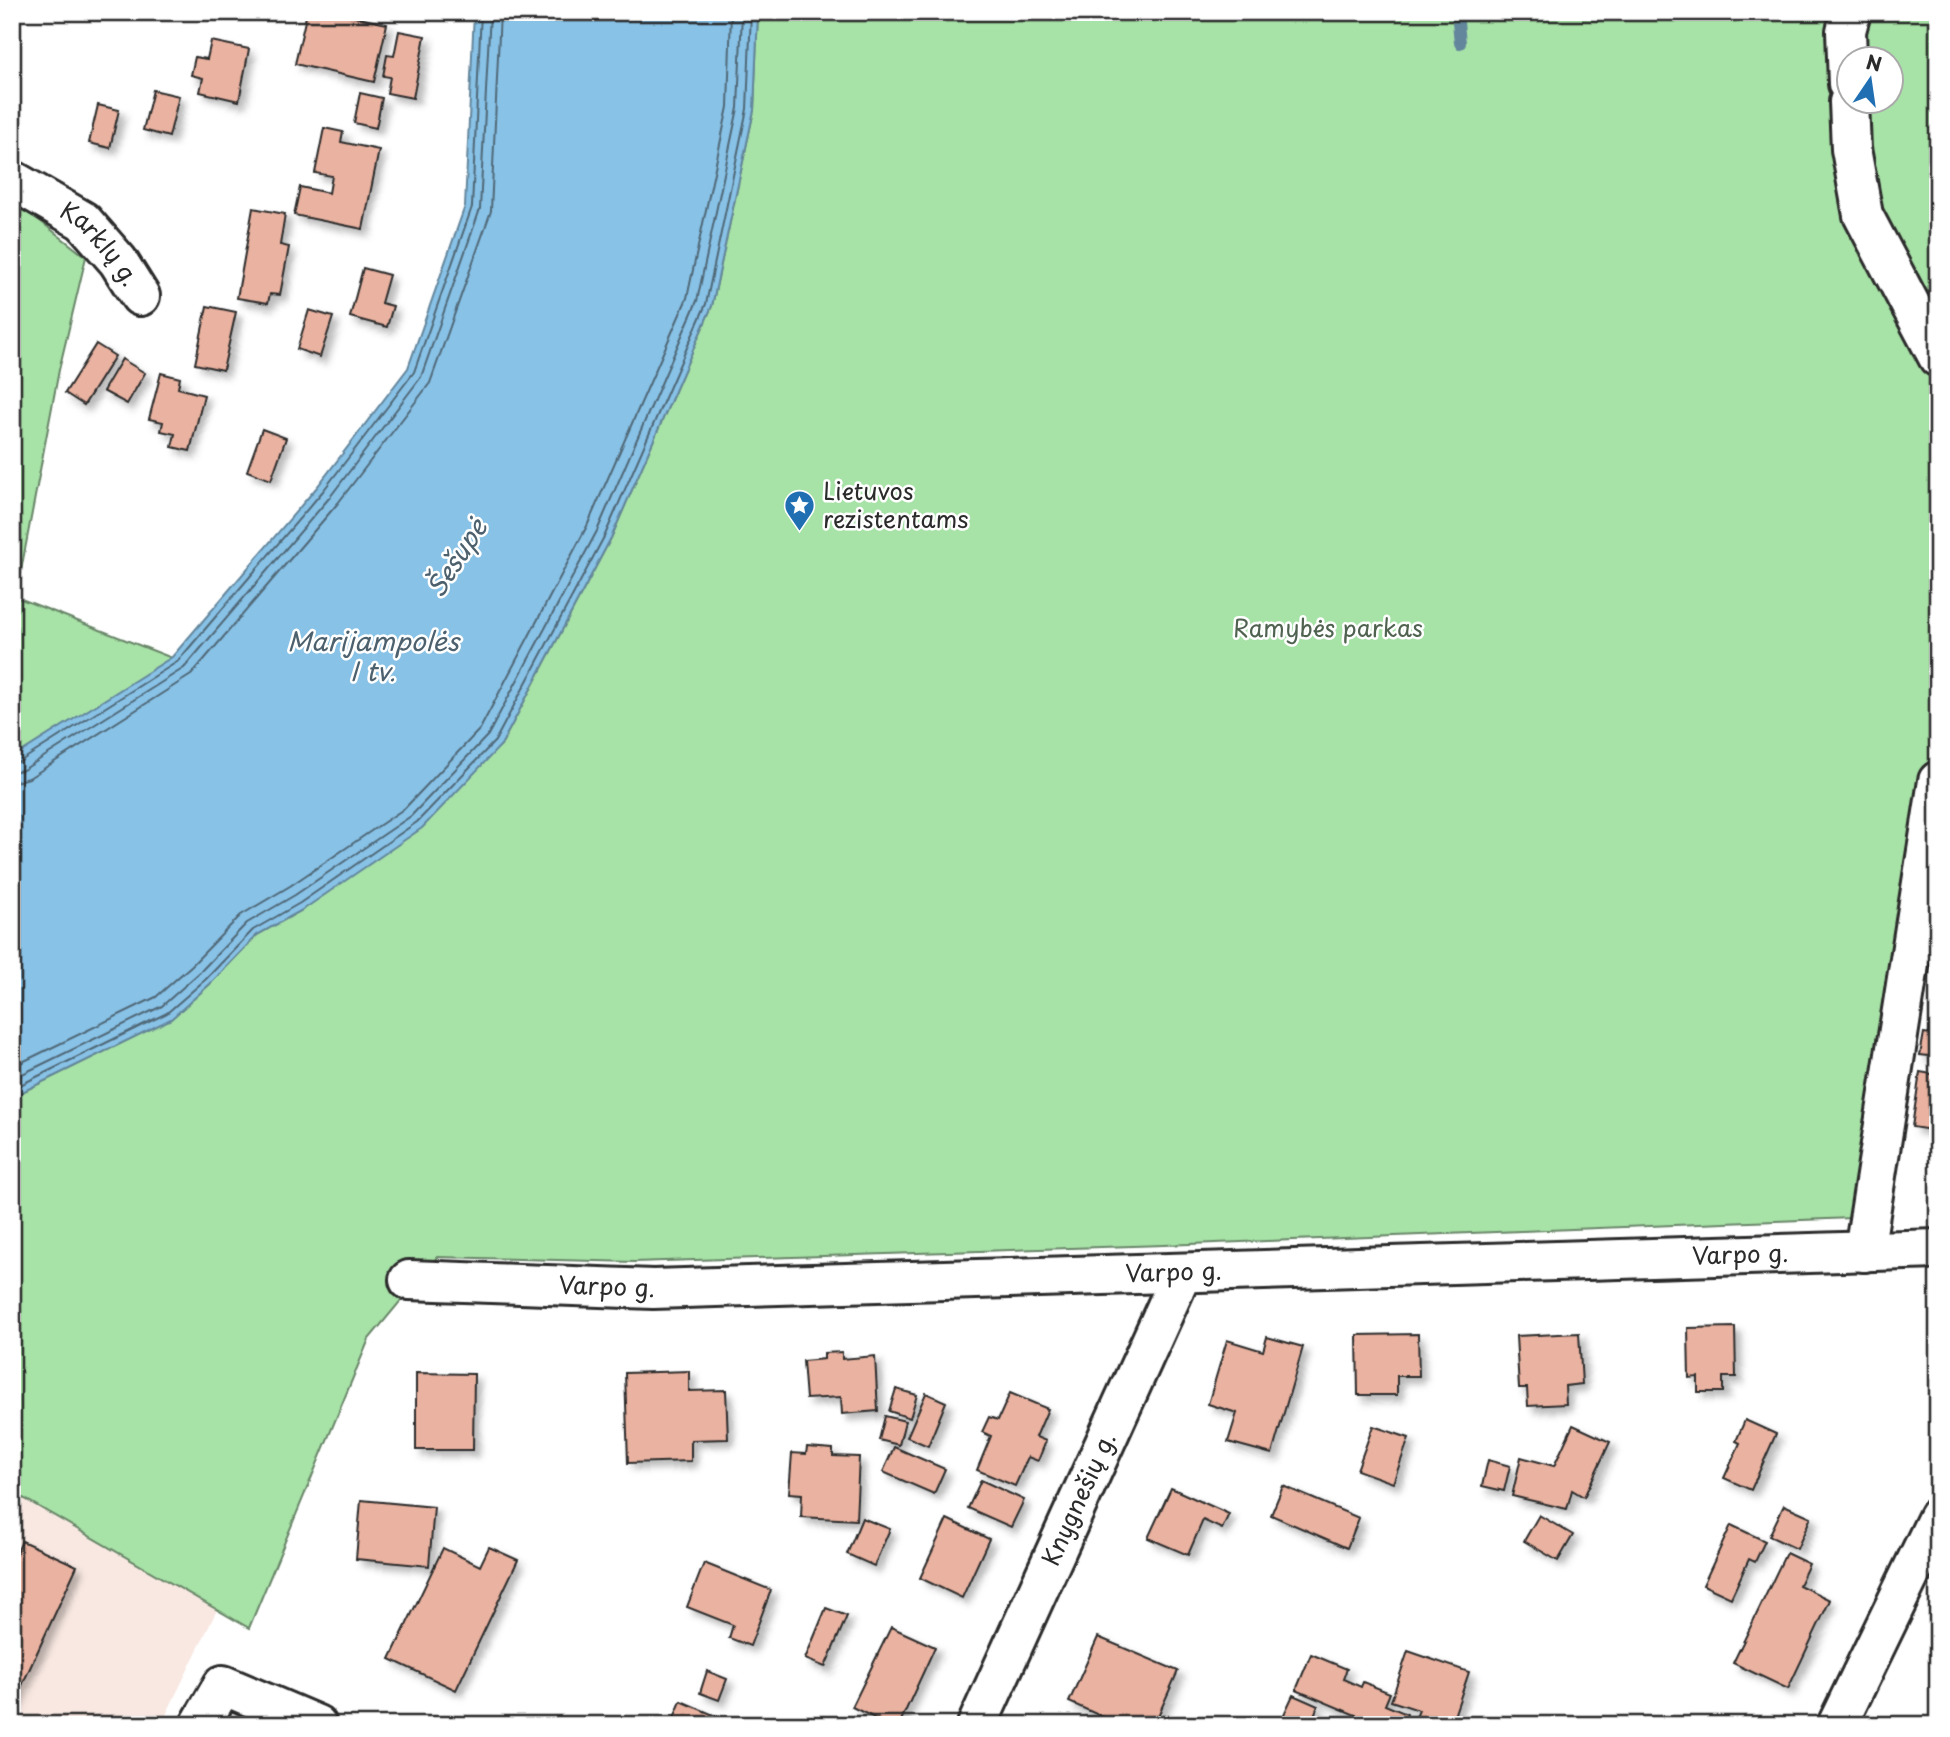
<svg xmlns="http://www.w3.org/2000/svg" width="1950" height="1737" font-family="'Playpen Sans',sans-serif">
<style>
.built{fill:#f9e8e2}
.green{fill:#a7e2a7;stroke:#698669;stroke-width:2;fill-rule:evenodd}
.water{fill:#88c2e7;stroke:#63869c;stroke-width:2}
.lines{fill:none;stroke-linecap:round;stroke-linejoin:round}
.shore{stroke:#506776;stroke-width:2}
.stream{stroke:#63869c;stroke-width:12}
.building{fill:#eab2a0;stroke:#2b2b2b;stroke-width:2;filter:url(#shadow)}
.street-casing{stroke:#2b2b2b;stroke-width:44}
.street{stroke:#fff;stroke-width:38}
.labels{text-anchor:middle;stroke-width:5;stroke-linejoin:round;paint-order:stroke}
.street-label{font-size:24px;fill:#2b2b2b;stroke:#fff}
.poi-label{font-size:24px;fill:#2b2b2b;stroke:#fff;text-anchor:start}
.park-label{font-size:24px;fill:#506250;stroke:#fff}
.water-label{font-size:26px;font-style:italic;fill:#4c606d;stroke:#fff}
</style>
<defs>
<filter id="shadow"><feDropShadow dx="6" dy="6" stdDeviation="3.5" flood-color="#0004"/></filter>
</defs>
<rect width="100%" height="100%" fill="#fff"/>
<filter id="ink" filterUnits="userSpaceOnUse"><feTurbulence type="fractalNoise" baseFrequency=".0143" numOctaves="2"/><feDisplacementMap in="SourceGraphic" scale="14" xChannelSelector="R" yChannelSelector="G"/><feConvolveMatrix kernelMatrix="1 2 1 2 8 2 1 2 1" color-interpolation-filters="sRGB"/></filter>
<g filter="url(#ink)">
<path class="built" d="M12 1494 25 1499 217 1610 161 1725H12Z"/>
<g class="green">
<path d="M758 12H1938V962H1925L1852 1218 1164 1245 634 1262 437 1257 369 1339 249 1628 25 1499 12 1494V1097L171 1019 210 984 257 935 304 909 501 745 611 538 712 306 754 110ZM1848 60H1890V102H1848Z"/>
<path d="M12 199 86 257 59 370 16 597 172 658 12 758Z"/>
</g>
<path class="water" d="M474 12H758L754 110 712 306 611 538 501 745 422 828 304 909 257 935 210 984 171 1019 12 1097V758L172 657 317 487 408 368 465 206Z"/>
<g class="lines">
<g class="shore">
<path d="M12 763 19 762 177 662 323 491 414 372 472 207 481 12"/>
<path d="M12 772 23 770 184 668 330 497 421 377 480 209 490 12"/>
<path d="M12 783 29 778 191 675 338 503 430 383 491 211 500 12"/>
<path d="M12 1067 156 997 192 965 241 915 290 886 405 808 480 729 587 526 687 298 728 107 731 12"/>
<path d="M12 1079 162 1006 199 973 247 923 295 895 411 816 488 735 597 531 697 301 738 108 742 12"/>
<path d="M12 1089 167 1013 206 979 253 930 300 903 417 822 495 741 605 535 706 304 747 109 751 12"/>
</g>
<path class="stream" d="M1457 12 1460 43"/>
</g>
<g class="building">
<path d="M307 12H332L387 24 374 82 295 64Z"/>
<path d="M399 31 425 36 413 98 387 93 390 77 383 76 387 55 394 56Z"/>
<path d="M211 41 249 49 239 101 200 92 203 78 191 75 195 57 207 59Z"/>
<path d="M153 90 179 96 169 137 143 130Z"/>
<path d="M360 93 382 98 376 128 354 123Z"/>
<path d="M98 105 119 110 110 148 89 143Z"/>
<path d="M324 128 343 132 341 142 379 150 363 229 294 215 300 187 329 193 332 176 315 173Z"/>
<path d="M253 208 285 214 280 245 289 247 280 295 270 294 268 303 237 298Z"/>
<path d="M363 268 389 275 381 303 393 306 387 327 350 317Z"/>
<path d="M207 306 236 312 223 370 195 364Z"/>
<path d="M309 310 333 317 320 357 297 349Z"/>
<path d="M96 344 115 356 84 405 65 393Z"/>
<path d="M122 359 145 373 127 404 103 391Z"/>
<path d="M161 373 180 378 178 388 204 395 190 451 172 447 175 434 161 431 163 422 149 419Z"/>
<path d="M262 429 286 438 271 480 247 471Z"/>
<path d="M1924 1033 1938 1035V1057L1920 1055Z"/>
<path d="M1920 1072 1938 1075V1131L1912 1127Z"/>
<path d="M1735 1327 1736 1377H1723V1392H1698V1377L1689 1378 1688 1328Z"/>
<path d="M1579 1333 1582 1384 1565 1386 1566 1404 1528 1406 1527 1388H1519L1516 1336Z"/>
<path d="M1418 1334 1419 1376H1397V1395H1358L1357 1335Z"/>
<path d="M1267 1337 1303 1347 1272 1454 1228 1442 1237 1413 1208 1404 1227 1340 1263 1351Z"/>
<path d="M842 1352V1359L875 1356 878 1411 842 1414 841 1397 806 1399 803 1361 824 1359V1353Z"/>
<path d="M689 1371V1391L726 1390 728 1439 691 1440V1461L628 1463 625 1373Z"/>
<path d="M416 1373 474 1374 473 1450H416Z"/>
<path d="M896 1389 917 1395 910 1418 889 1411Z"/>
<path d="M926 1393 946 1402 928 1446 907 1437Z"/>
<path d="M1010 1393 1048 1409 1036 1437 1046 1441 1038 1461 1028 1457 1015 1486 977 1470 991 1436 982 1432 989 1417 998 1420Z"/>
<path d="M885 1416 905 1421 899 1445 879 1440Z"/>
<path d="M1745 1420 1776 1434 1751 1490 1724 1478 1740 1443 1736 1441Z"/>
<path d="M1573 1425 1610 1442 1584 1497 1572 1490 1567 1509 1512 1496 1521 1457 1554 1466Z"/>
<path d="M1373 1426 1409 1438 1393 1483 1357 1470Z"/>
<path d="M807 1447 833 1449V1456L859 1457 856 1520 801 1517 802 1494 789 1493 792 1453 806 1454Z"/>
<path d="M894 1447 945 1469 934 1494 883 1472Z"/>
<path d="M1488 1460 1510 1466 1504 1491 1482 1486Z"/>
<path d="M981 1480 1024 1500 1011 1527 968 1508Z"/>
<path d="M1283 1486 1359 1518 1347 1548 1271 1515Z"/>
<path d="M1171 1488 1229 1514 1222 1529 1203 1520 1188 1555 1148 1538Z"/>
<path d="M361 1500 434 1507 429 1566 356 1559Z"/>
<path d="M1784 1505 1811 1517 1797 1549 1769 1536Z"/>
<path d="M1539 1515 1573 1535 1558 1561 1524 1541Z"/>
<path d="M862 1518 890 1529 874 1566 847 1554Z"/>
<path d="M947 1519 989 1539 962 1598 920 1578Z"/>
<path d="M1731 1525 1765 1541 1755 1562 1749 1559 1731 1598 1703 1585Z"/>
<path d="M22 1541 77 1566 12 1707V1563Z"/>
<path d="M489 1547 518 1560 456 1690 390 1659 443 1548 480 1566Z"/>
<path d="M1786 1553 1809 1564 1799 1585 1830 1600 1788 1689 1733 1663Z"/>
<path d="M704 1563 771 1590 750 1646 729 1638 733 1625 687 1607Z"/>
<path d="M826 1608 847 1616 825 1667 805 1659Z"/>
<path d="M891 1627 935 1647 899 1725H889L852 1707Z"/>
<path d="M1098 1637 1178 1671 1154 1725H1121L1069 1702Z"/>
<path d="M1408 1651 1469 1672 1451 1725H1429L1415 1720 1419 1710 1391 1701Z"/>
<path d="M1311 1654 1347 1669 1343 1679 1361 1687 1363 1682 1390 1693 1385 1705 1407 1714 1403 1725H1379L1296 1690Z"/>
<path d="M707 1671 727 1679 719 1700 700 1693Z"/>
<path d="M1293 1695 1318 1706 1310 1725H1279Z"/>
<path d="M681 1701 723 1719 720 1725H671Z"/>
</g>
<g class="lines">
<defs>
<g id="street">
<path d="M1848 84 1846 31 1851 12"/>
<path d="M1849 102 1851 149 1863 215 1938 357"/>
<path id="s1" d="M12 180 83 221 118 261 140 296"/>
<path d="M1864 1252 1938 781"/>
<path id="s2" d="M409 1280 653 1289 1938 1249"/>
<path d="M200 1725 223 1685 317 1725"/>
<path id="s3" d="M977 1725 1182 1273"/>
<path d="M1837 1725 1938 1517"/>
</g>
</defs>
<use href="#street" class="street-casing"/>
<use href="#street" class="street"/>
</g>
</g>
<defs>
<symbol id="sight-pin" viewBox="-11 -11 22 30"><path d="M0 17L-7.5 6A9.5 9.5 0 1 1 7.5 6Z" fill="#1f6fb2" stroke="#fff"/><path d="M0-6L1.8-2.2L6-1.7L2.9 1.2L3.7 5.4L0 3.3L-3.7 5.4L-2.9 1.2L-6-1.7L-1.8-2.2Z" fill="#fff"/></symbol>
</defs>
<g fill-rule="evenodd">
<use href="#sight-pin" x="782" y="488" width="35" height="47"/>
</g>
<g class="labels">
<g class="street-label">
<text dy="8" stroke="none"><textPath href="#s1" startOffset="110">Karklų g.</textPath></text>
<text dy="8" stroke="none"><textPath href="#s2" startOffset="1332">Varpo g.</textPath></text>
<text dy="8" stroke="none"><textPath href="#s2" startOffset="765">Varpo g.</textPath></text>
<text dy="8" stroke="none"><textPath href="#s2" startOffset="198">Varpo g.</textPath></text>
<text dy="8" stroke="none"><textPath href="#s3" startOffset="248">Knygnešių g.</textPath></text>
</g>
<g class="poi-label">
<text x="823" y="500">Lietuvos<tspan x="823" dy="28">rezistentams</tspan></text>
</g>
<g class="park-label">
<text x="1328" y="637">Ramybės parkas</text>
</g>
<g class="water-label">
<text transform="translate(457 558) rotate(-57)" y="9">Šešupė</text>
<text x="373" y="651">Marijampolės<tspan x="373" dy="30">I tv.</tspan></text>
</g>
</g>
<rect width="1950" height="1737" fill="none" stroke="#fff" stroke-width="42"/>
<rect x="21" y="21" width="1908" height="1695" fill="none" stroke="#2b2b2b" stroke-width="2.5" filter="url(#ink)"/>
<g transform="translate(1870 80) rotate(13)"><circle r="33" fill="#ffffff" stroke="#aaaaaa" stroke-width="2"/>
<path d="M0-5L12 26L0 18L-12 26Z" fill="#1f6fb2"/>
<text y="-10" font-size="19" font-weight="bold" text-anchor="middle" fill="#2b2b2b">N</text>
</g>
</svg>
